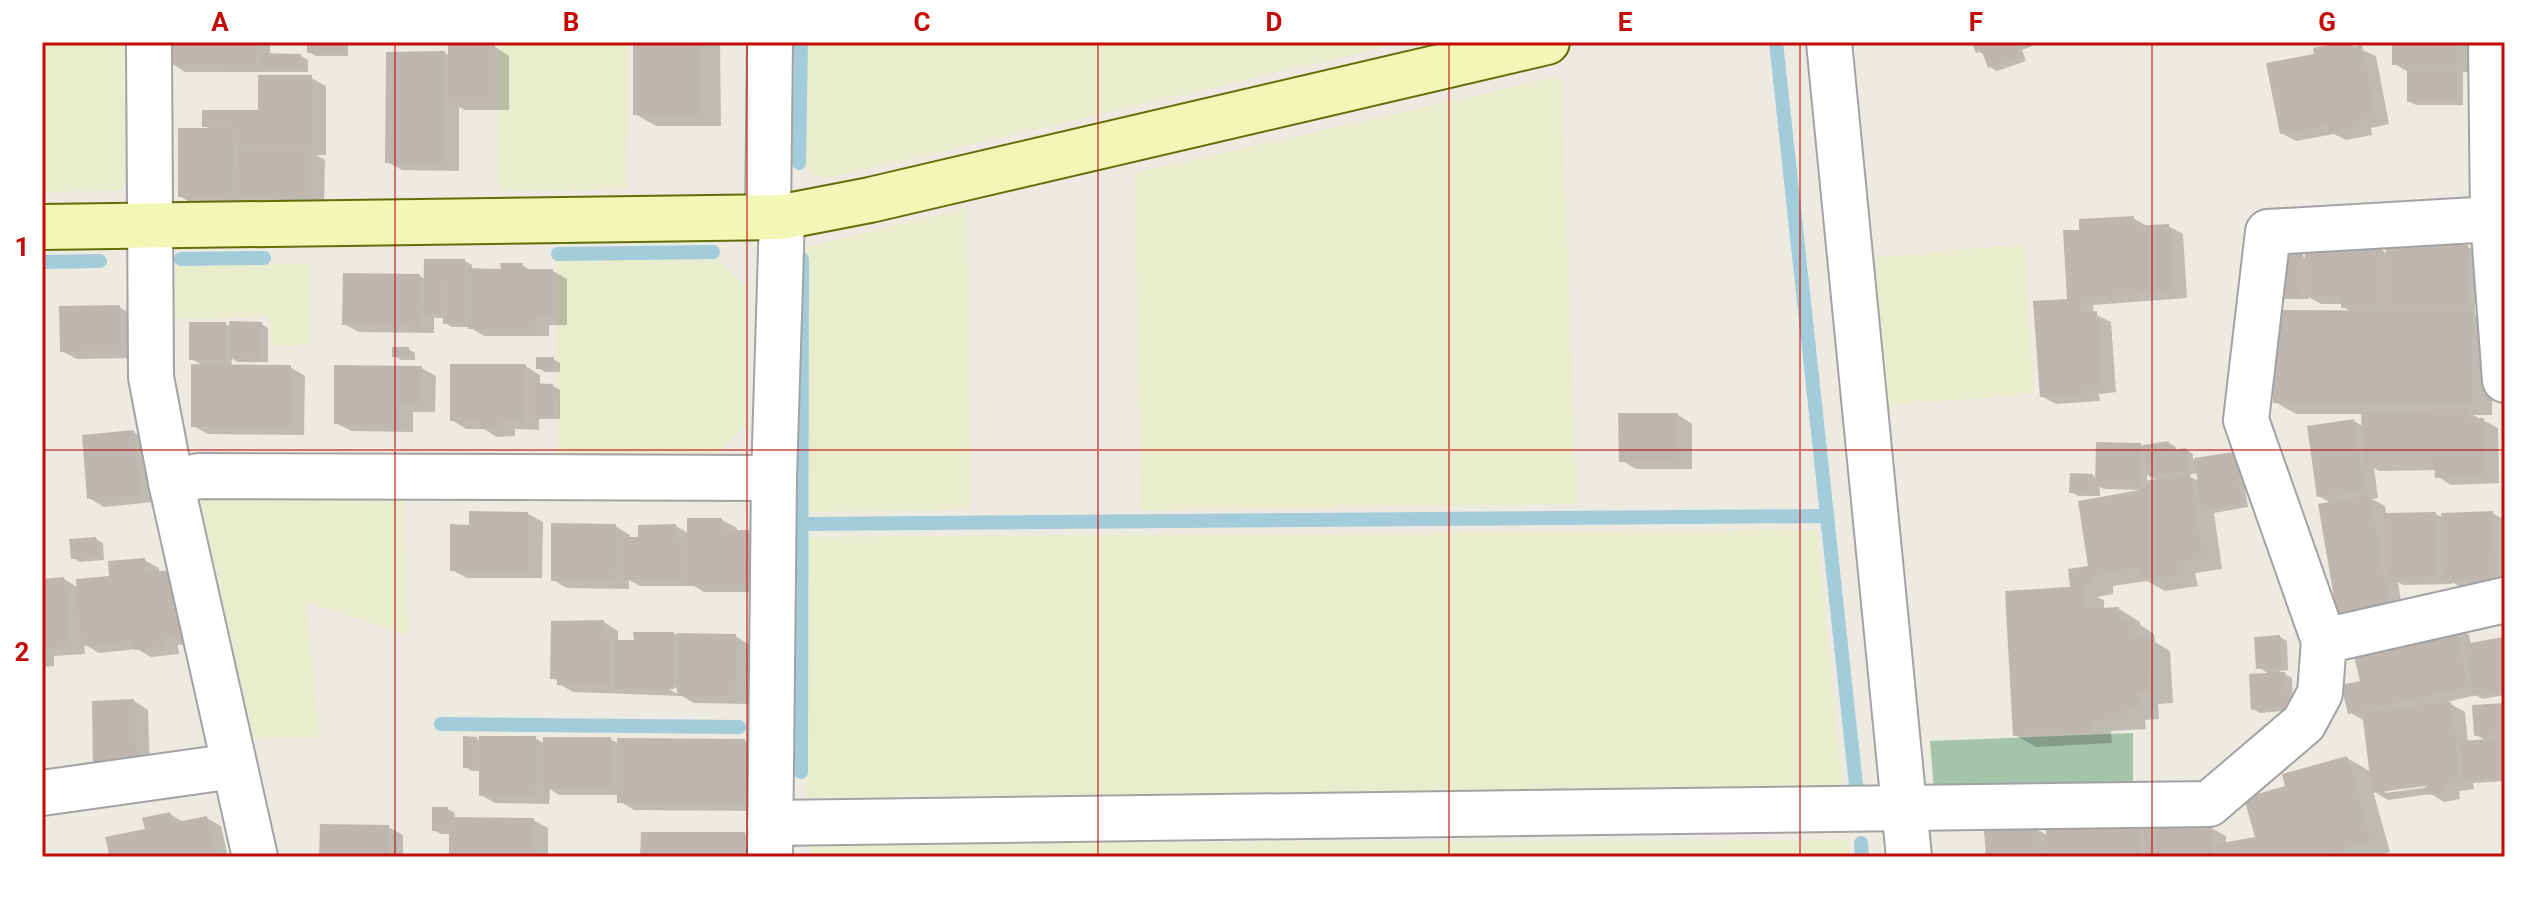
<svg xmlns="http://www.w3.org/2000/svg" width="2547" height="899" font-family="Roboto,sans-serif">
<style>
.farmland{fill:#e9eccd}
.cemetery{fill:#a4c5aa}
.shadow{fill:#0003;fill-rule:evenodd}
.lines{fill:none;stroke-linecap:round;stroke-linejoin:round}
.stream{stroke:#a3ccda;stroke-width:14}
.building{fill:#beb6af}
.street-casing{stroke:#a3a3a3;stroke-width:48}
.secondary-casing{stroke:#606f08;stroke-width:48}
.street{stroke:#fff;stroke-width:44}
.secondary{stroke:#f2f7b6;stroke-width:44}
.grid{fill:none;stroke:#c30c06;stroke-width:2;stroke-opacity:0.55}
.neatline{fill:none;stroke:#c30c06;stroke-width:3}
.grid-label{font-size:26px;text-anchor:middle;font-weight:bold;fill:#c30c06}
</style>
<rect width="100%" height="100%" fill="#edeae2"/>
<g class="farmland">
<path d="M42 42H134L135 163 121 190 42 192Z"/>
<path d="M498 42H628L627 189 498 191Z"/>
<path d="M807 42H1407L824 179 806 168Z"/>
<path d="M1561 76 1577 504 1140 510 1135 173Z"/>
<path d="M967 208 970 509 806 512 807 247Z"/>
<path d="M2024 244 2034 394 1888 405 1870 258Z"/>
<path d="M716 258 746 287 745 427 715 456 557 454 556 260Z"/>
<path d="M310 264V345L271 346 269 317 175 318 176 265Z"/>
<path d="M209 493H404L408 635 306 602 320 738 254 739 201 504Z"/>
<path d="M1817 530 1843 793 806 797 808 537Z"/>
<path d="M1848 840 1850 857H811V844Z"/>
</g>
<path class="cemetery" d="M2133 733V789L1934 792 1930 741Z"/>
<g class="shadow">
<path d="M171 42H270V55L301 56 308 60V72H185L171 63Z"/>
<path d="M309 42H348V56H316L309 52Z"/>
<path d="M635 42H720L721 126H656L635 114Z"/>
<path d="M1974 42H2031L2033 46 2022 50 2026 61 1997 71 1990 67 1986 56 1978 51Z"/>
<path d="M2394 42H2472L2471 72H2463V105H2416L2409 101V72L2394 64Z"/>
<path d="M2348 44 2376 56 2389 124 2371 128 2372 135 2346 140 2334 134 2296 141 2281 133 2317 56Z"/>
<path d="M495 47 509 56V110H465L459 107V171L402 170 387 162 445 53 450 56Z"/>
<path d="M311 78 326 86V155H316L325 160 324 205 253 204 248 201V205H194L180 196 212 130 204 125 260 112Z"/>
<path d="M2133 218 2149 227 2168 226 2183 234 2187 298 2093 305 2094 314 2111 322 2116 392 2099 394 2100 401 2056 404 2041 396 2069 301 2081 232Z"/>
<path d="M2468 247 2475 251V315L2492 325V415H2473L2498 428 2499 483 2451 485 2437 476V470L2379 471 2374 468 2378 498 2372 499 2385 506 2386 515 2436 514 2443 518 2492 513 2505 520V585L2459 586 2451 582 2452 584 2403 585 2398 582 2403 614 2353 623 2338 614 2332 504 2319 496 2354 421 2364 427 2363 414H2296L2275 402 2353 313 2343 307V304H2321L2309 297V299H2282L2275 295 2302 256 2307 259 2383 251 2388 254Z"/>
<path d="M426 261H465L472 265V270L503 271 522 265 532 271H553L567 279V325H549V336H484L469 327H452L445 323V318H434V333L359 332 344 324 420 276 425 279Z"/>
<path d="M119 307 134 315 135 358 77 359 62 351Z"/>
<path d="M225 324 231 327 261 324 268 328V362H238L232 359 231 367H290L305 376 304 435 208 434 193 426 204 366 190 358Z"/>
<path d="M408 349 415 353V360H401L394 356Z"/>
<path d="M553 359 560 363V372H545L538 368Z"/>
<path d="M525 366 540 375V385L553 386 560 390V419H539V430L515 429V436L497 437 484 429H466L452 420Z"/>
<path d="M421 368 436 376 435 412H413V432L351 431 336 423Z"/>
<path d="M1678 415 1692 424V469H1636L1621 460Z"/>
<path d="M133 432 148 441 153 502 104 507 89 498Z"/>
<path d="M2169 443 2176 447V451L2186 450 2193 454V460L2233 454 2240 458 2248 507 2214 513 2222 569 2195 573 2198 586 2165 591 2147 581 2113 586V594L2097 597 2104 600V610L2119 609 2140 622V625L2154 634 2155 642 2170 651 2173 703 2158 704 2159 719 2145 720 2146 729 2111 731 2112 743 2036 747 2015 735 2072 589 2070 571 2091 567 2141 490 2104 489 2100 487V496H2078L2071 492 2093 476 2097 478 2141 445 2145 447ZM2199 473 2200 482 2187 475ZM2147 474 2159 481 2147 483Z"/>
<path d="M528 514 543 522 542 578H467L452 570 471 527Z"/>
<path d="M722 520 737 528V532H748L763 541 762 592H704L694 586H640L629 580V589L567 588 553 580 615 526 630 535V539L676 526 689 534Z"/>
<path d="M96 539 103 543 104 560 80 562 73 558Z"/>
<path d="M144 560 159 568V573L196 643 178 645 179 654 151 657 137 649 99 653 84 644 85 654 54 656V666L42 667V581L64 579 79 588 112 578Z"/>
<path d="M604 622 618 631V642H636L674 634 735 636 750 645 749 704 694 703 682 696 573 692 559 684V681L552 678ZM666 682 679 690V695L664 686Z"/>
<path d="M2454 627 2469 635 2471 645 2505 641V695L2482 699 2476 695 2447 702 2465 712 2468 743 2487 741 2476 735 2505 705V781L2473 783 2474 789 2459 791 2460 799 2444 802 2431 794 2388 800 2373 791 2390 852 2373 857H1988L2038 830 2048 836 2139 827 2145 830 2211 828 2226 836V844L2257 839 2288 788 2347 758 2371 772 2365 721 2349 712 2362 682ZM2436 782V786L2385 793V789Z"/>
<path d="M2280 637 2287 641 2288 670 2279 671 2292 678 2293 710 2260 713 2253 709 2271 675 2258 667Z"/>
<path d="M134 701 148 710 150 774 110 775Z"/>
<path d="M535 738 545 744 610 739 619 744 744 741 759 749V811L634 810 619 801V795H559L550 789 549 804 495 803 481 795V771H472L465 767 477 739 481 741Z"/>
<path d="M448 809 455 813 454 819 533 820 548 828V857H451V834H441L434 830Z"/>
<path d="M170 814 183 822 207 818 221 826 228 857H112Z"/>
<path d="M388 827 403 835V857H321Z"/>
<path d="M744 834 759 843V857H642Z"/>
</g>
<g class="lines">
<g class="stream">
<path d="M1776 42 1856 785"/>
<path d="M799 163 801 42"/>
<path d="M558 254 713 252"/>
<path d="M181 259 264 258"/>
<path d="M42 262 100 261"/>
<path d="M802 524 1827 516"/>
<path d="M441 724 739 727"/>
<path d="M801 772 802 259"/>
<path d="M1861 843 1862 857"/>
</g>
</g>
<g class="building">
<path d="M169 42H256V65L169 64Z"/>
<rect x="307" y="42" width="35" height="11"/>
<path d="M633 42H700L701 115H633Z"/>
<path d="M1972 42H2015L2020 57 1988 68 1982 51 1976 53Z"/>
<path d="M2347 42 2350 48 2362 45 2375 117 2357 120 2359 127 2329 133 2328 125 2280 134 2266 63 2314 54 2313 48Z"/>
<rect x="2392" y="42" width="65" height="23"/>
<rect x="448" y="45" width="47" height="58"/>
<path d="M445 51V163H385L386 52Z"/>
<path d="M260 53 301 54 302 69 260 68Z"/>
<rect x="2407" y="69" width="50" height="33"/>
<path d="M258 75H312V148L236 147V127H202V110H258Z"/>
<path d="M178 128H234L233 198 178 197Z"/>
<path d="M237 150H311L310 197 236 196Z"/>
<path d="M2134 216V226L2169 224 2173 291 2079 298 2081 313 2097 311 2102 385 2085 386 2086 394 2040 397 2033 301 2067 299 2063 230H2079V219Z"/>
<path d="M2386 244 2468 245V309H2385Z"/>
<path d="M2305 249H2383V308H2341V297H2305Z"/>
<path d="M2273 254H2303L2302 296 2273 297Z"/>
<path d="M424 259H465V324H443V264L441 315H423Z"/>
<path d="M500 263H523V269H553V317L535 318V329H468V268L501 269Z"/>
<path d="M343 273 420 274V326L342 325Z"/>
<path d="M120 305 121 350 60 352 59 306Z"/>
<path d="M2274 310 2472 311V404L2273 403Z"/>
<path d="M229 321 262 322 261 359H229Z"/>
<path d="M189 322H226L225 360H189Z"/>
<rect x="392" y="347" width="17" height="10"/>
<path d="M536 357H554L553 369H536Z"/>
<path d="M191 364 291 365 290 427H191Z"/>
<path d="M450 364H526L525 422H501V429H480V422L450 421Z"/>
<path d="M334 365 422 366 421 405H399V425L334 424Z"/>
<path d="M529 383 553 384 554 416H529Z"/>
<path d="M2468 409V418H2484L2485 476 2435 478 2434 463H2363L2361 412Z"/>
<path d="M1618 413H1678V461L1619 462Z"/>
<path d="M2354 419 2364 491 2317 497 2307 426Z"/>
<path d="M134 430 140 495 87 499 82 435Z"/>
<path d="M2169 441 2171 450 2186 448 2189 470 2149 477 2143 445Z"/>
<path d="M2096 442 2141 443 2140 487 2095 486Z"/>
<path d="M2234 452 2242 504 2202 511 2194 458Z"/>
<path d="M2070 473 2093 474V493H2069Z"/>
<path d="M2190 474 2202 557 2175 562 2178 575 2142 580 2140 567 2093 575V583L2070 587 2068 569 2088 566 2078 501 2145 489 2144 481Z"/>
<path d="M2370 495 2389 606 2337 615 2318 504Z"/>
<path d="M469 511 528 512V571H450V524L469 525Z"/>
<path d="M2493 511 2495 578 2442 579 2441 513Z"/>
<path d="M2436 512 2437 576 2386 578 2385 513Z"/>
<path d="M687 518H722L723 530H749L748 585H687Z"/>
<path d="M551 523 616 524 615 581H551Z"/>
<path d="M676 524V538H685V579H623V537H638V525Z"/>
<path d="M96 537 98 557 71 559 69 539Z"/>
<path d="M145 558 146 572 177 570 182 636 164 638 165 646 134 650 133 640 82 646 76 579 109 576 108 561Z"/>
<path d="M64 577 71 646 42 649V579Z"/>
<path d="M2084 586 2085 609 2119 607 2120 620 2134 619 2135 637H2149L2153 692 2138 693V708L2125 709 2126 718 2091 720 2092 732 2013 736 2005 591Z"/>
<path d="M604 620V635H611L610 686 557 685V679H550L551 621Z"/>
<path d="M2454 625 2469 686 2348 714 2341 685 2360 681 2352 648Z"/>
<path d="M633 632H674V689H614V640H634Z"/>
<path d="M677 633 736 634 735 696H677Z"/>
<path d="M2280 635 2281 667 2256 669 2254 637Z"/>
<path d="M2503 637 2505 691 2473 696 2464 644Z"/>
<path d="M2285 672 2287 707 2251 710 2249 674Z"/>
<path d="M134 699 136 767 93 768 92 701Z"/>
<path d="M2451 702 2460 782 2445 783 2446 792 2427 795 2426 786 2372 793 2362 712Z"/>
<path d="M2505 703V734L2474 736 2472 705Z"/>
<path d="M463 736 477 737V768H463Z"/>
<path d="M479 736H536L535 797 479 796Z"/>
<path d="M543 737H611V787L543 788Z"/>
<path d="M617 738 745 739V804L617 803Z"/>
<path d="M2505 738V777L2463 780 2460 741Z"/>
<path d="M2347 756 2371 841 2312 857H2219L2216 844 2255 837 2244 798 2285 786 2282 774Z"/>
<path d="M432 807H448L447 832 432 831Z"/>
<path d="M170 812 172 823 207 816 215 857H110L105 837 145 829 142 818Z"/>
<path d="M449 817 534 818 533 857H449Z"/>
<path d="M320 824 389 825V857H319Z"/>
<path d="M2140 825 2141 857H2047L2046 829Z"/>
<path d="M2212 826 2213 857H2145L2144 828Z"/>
<path d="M2038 828 2040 857H1986L1984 830Z"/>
<path d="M641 832H745L744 857H640Z"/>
</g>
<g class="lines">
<defs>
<g id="street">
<path d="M149 42 151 377 171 482 255 857"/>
<path d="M1829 42 1909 857"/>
<path d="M2491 42 2493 219 2505 380"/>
<path d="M768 218 770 42"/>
<path d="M171 482 199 476 774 478"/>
<path d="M2324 641 2246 420 2268 232 2493 219"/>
<path d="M42 793 234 766"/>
<path d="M770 823 2209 804 2304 723 2320 693 2324 641 2505 600"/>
<path d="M770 857 774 478 782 217"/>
</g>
<path id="secondary" d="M42 227 782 217 870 200 1547 42"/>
</defs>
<use href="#street" class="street-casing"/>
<use href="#secondary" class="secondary-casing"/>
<use href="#street" class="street"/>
<use href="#secondary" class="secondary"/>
</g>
<path class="grid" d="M395 42V857M747 42V857M1098 42V857M1449 42V857M1800 42V857M2152 42V857M42 450H2505"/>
<rect width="2547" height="899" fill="none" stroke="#ffffff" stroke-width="88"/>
<rect x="44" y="44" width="2459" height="811" class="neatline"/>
<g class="grid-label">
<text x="220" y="31">A</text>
<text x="571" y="31">B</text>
<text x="922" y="31">C</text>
<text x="1274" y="31">D</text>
<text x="1625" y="31">E</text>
<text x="1976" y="31">F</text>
<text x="2327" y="31">G</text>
<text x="22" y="256">1</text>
<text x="22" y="661">2</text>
</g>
</svg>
